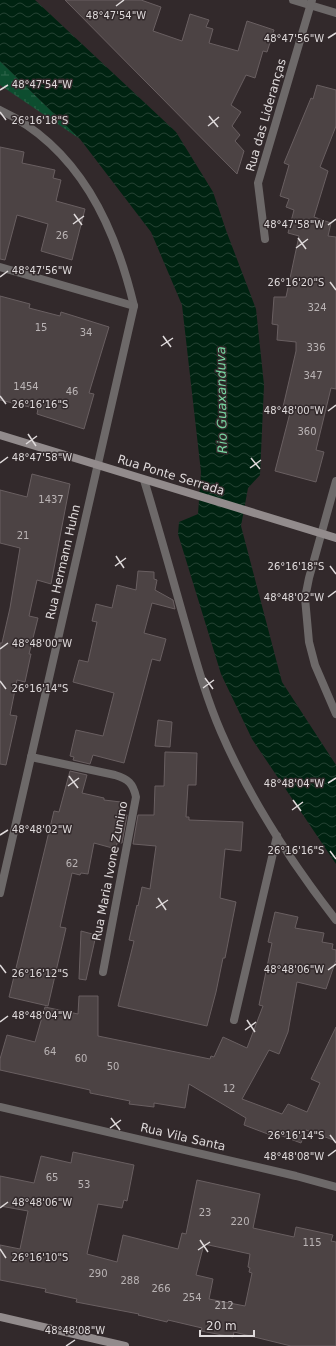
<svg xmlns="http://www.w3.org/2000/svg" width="336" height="1346" font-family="'DejaVu Sans',sans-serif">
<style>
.wetland{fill:url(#wetland-marsh)}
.water{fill:url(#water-waves)}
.building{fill:#4c4344;stroke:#695f61;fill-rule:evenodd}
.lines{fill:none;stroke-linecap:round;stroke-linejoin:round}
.street{stroke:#6d6969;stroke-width:8}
.secondary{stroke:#928b8c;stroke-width:8}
.ticks{fill:none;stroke:#dfdadb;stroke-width:1.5}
.labels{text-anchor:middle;stroke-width:3;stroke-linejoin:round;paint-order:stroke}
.number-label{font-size:10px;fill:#bab4b5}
.street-label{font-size:12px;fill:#dfdadb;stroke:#32292b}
.water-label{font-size:13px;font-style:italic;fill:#77d5a0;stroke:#32292b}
.ticks-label{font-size:10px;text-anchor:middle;fill:#dfdadb;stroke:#32292b;stroke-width:3;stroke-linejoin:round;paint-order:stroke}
</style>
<defs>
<pattern id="wetland-marsh" width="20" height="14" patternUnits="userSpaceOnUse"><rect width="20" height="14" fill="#0d4d2f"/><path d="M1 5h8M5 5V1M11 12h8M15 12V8" fill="none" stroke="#30664d"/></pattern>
<pattern id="water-waves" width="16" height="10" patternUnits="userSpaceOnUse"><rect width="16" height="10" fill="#002311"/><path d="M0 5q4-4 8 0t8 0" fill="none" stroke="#254233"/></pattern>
</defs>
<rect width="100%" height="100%" fill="#32292b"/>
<path class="wetland" d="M0 61 80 139 0 85Z"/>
<path class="water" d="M0 0H35L176 132 213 192 227 233 256 309 264 385 260 475 248 488 241 526 282 682 336 765V864L252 739 221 674 178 534 179 522 198 514 201 472 182 305 151 232 80 139 0 61Z"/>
<g class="building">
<path d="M65 0H141L161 7 153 31 182 41 190 14 209 20 206 27 213 29 209 43 238 51 247 21 274 30 267 52 263 51 255 78 246 75 231 105 241 112 232 126 240 135 235 141 244 151 237 174Z"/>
<path d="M317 85 336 90V126L320 167 328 171 314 217 331 223 328 236 336 237V389L331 388 316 450 324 452 316 482 275 471 291 409 283 407 296 351V342L277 340 278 325 272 324 274 297H286L299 236 288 233 294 210 286 207 289 199 280 196 289 165 284 163 311 98 313 99Z"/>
<path d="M0 147 24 152 22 163 55 170 53 178 61 180 56 201 85 209 72 260 41 251 48 224 17 215 5 260 0 259Z"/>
<path d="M0 296 30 304 29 308 60 316 61 312 109 327 89 393 94 394 84 429 37 414 38 409 0 400Z"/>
<path d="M32 474 70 484 51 584 37 580 29 616 38 618 29 654H31L25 682 17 680 10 715 17 716 6 765 0 764V643H2L10 608 20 548 0 543V490L27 497Z"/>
<path d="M138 571 154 572V579L157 580 155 590 173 600 175 609 152 603 144 633 166 639 160 661 152 659 124 763 93 755 90 764 73 760 74 757 70 756 76 730 103 736 114 693 73 682 79 660 88 662 97 622 92 621 96 604 112 608 117 585 136 590Z"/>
<path d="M158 720 172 722 170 747 155 746Z"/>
<path d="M165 752 197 753 196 785H188L186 817H189V820L243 822 241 851 225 849 220 898 236 902 225 958H223L216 992 207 1026 118 1006 134 941 129 940 137 905 138 906 142 887 150 889 156 846 133 844 138 815H154L155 786H164Z"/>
<path d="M70 771 87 775 82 793 104 798V800L121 802 120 814 127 815 122 843H117L116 849 94 843 88 874 81 873 80 875 72 873 60 927 66 928 48 1006 9 997 54 811 59 812Z"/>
<path d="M275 912 298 917 295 928 324 933 322 942 333 944 332 949 336 950V960L326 989 297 982 288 1032 279 1054 269 1050 242 1099 282 1114 288 1104 307 1112 320 1083 311 1079 336 1027V1141L306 1130 301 1143 274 1133 273 1136 244 1125 246 1118 189 1084 185 1108 154 1103V1107L129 1104 130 1101 90 1093V1090L0 1070V1059L7 1035 35 1042 45 1007 78 1014 79 996H98V1036L210 1059 211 1056 214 1057 223 1037 247 1048 263 1006 259 1005 272 943 268 942Z"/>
<path d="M81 931 96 935 86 980 79 979Z"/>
<path d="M73 1152 134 1165 127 1201 124 1200 122 1208 98 1204 87 1254 117 1262 123 1235 178 1249 182 1233 186 1234 197 1180 260 1194 253 1228 294 1237 296 1227 333 1235 331 1241 336 1242V1346H291L234 1332 233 1337 201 1331 202 1328 168 1320 167 1322 138 1315 139 1314 76 1302 77 1299 45 1292 46 1289 0 1280V1245L20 1249 28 1211 0 1206V1176L34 1183 41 1156 71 1163ZM204 1244 250 1254 248 1267 250 1268 249 1272 252 1273 245 1306 209 1299 213 1279 196 1275Z"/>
</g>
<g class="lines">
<g class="street">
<path d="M293 0 336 13"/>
<path d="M0 110C79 147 115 226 134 306L0 893"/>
<path d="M265 239 258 183 312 0"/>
<path d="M0 267 134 306"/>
<path d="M144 480C158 526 171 573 184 619 195 657 205 695 221 732 250 799 291 862 336 920"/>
<path d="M336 481 309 578 305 598 309 642 315 665 336 714"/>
<path d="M31 757 115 775C128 779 133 783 136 797L103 972"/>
<path d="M234 1020 277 836"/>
<path d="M0 1107 296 1176 336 1187"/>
</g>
<g class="secondary">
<path d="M0 435 336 538"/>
<path d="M0 1317 125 1346"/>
</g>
</g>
<path class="ticks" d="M116 6 124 0M328 38 336 33M0 90 8 85M0 112 6 120M209 116 218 127M208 126 219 117M74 214 82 225M73 224 84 216M328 225 336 219M298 238 306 249M296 248 308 239M0 277 8 271M330 282 336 290M163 336 171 347M161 346 173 338M0 396 6 404M328 411 336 405M28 434 36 446M26 444 37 436M251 458 260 469M0 463 8 457M250 468 261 460M116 556 124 568M115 566 126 558M330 566 336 574M328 597 336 591M0 649 8 643M205 678 213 689M0 681 6 689M203 688 214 680M69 776 78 788M328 783 336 778M68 786 79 778M293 800 301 811M292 810 303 802M0 835 8 830M330 851 336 859M158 898 166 910M156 908 168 900M0 965 6 973M328 970 336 964M247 1020 255 1032M0 1022 8 1016M245 1030 256 1022M111 1118 120 1130M110 1128 121 1120M330 1135 336 1143M328 1156 336 1150M0 1208 8 1202M200 1240 208 1252M0 1249 6 1258M198 1250 210 1242M66 1346 75 1340"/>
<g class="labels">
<g class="number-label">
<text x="62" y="239">26</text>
<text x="317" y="311">324</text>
<text x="41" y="331">15</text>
<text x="86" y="336">34</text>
<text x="316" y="351">336</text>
<text x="313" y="379">347</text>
<text x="26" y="390">1454</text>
<text x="72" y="395">46</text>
<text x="307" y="435">360</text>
<text x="51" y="503">1437</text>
<text x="23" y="539">21</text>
<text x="72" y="867">62</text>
<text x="50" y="1055">64</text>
<text x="81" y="1062">60</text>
<text x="113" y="1070">50</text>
<text x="229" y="1092">12</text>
<text x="52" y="1181">65</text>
<text x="84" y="1188">53</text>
<text x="205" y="1216">23</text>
<text x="240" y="1225">220</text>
<text x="312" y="1246">115</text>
<text x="98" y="1277">290</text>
<text x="130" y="1284">288</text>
<text x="161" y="1292">266</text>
<text x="192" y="1301">254</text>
<text x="224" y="1309">212</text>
</g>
<g class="street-label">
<text transform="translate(266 115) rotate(-74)" y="4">Rua das Lideranças</text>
<text transform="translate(171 475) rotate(17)" y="4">Rua Ponte Serrada</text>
<text transform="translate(63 562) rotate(-77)" y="4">Rua Hermann Huhn</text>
<text transform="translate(110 871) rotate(-79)" y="4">Rua Maria Ivone Zunino</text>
<text transform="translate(183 1137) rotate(13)" y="4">Rua Vila Santa</text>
</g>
<g class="water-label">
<text transform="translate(221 400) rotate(-91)" y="5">Rio Guaxanduva</text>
</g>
</g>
<g class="ticks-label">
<text x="116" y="19">48°47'54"W</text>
<text x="294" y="42">48°47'56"W</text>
<text x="42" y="88">48°47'54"W</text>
<text x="40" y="124">26°16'18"S</text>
<text x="294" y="228">48°47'58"W</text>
<text x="42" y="274">48°47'56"W</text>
<text x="296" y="286">26°16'20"S</text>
<text x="40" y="408">26°16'16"S</text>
<text x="294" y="414">48°48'00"W</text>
<text x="42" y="461">48°47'58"W</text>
<text x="296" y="570">26°16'18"S</text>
<text x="294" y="601">48°48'02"W</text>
<text x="42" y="647">48°48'00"W</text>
<text x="40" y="692">26°16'14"S</text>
<text x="294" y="787">48°48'04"W</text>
<text x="42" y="833">48°48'02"W</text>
<text x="296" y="854">26°16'16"S</text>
<text x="294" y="973">48°48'06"W</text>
<text x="40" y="977">26°16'12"S</text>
<text x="42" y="1019">48°48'04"W</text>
<text x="296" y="1139">26°16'14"S</text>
<text x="294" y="1160">48°48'08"W</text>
<text x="42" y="1206">48°48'06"W</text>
<text x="40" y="1261">26°16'10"S</text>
<text x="75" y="1334">48°48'08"W</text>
</g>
<path d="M200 1330v6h54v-6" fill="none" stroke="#dfdadb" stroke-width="2"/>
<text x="206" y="1330" font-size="12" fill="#dfdadb" stroke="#32292b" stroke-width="3" paint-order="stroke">20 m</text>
</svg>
